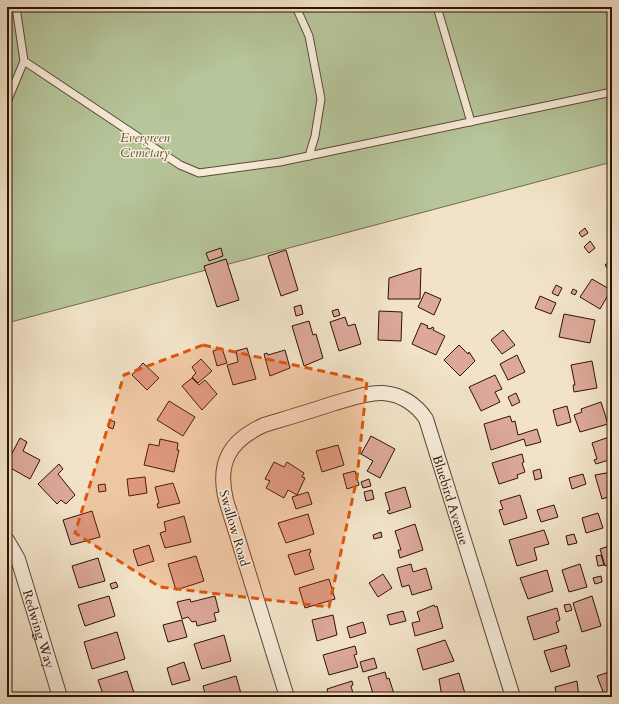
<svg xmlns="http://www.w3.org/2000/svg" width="619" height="704" font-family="Cardo,serif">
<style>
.green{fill:#b6c59a;stroke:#726c50}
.building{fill:#dca89a;stroke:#2e1205}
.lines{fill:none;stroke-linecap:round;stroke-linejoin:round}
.service-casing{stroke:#5f4636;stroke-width:9}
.minor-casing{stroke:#5f4636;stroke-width:16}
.service{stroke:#f7eddb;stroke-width:7}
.minor{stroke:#f7eddb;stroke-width:14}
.marked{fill:#df550c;fill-opacity:0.2;stroke:#df550c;stroke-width:3;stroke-dasharray:8 5;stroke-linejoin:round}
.labels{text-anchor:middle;stroke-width:3;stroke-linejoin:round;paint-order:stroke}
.park-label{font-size:13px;font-style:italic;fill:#5e5139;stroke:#f7eddb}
.street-label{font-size:13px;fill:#2e1205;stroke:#f7eddb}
</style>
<rect width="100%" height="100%" fill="#f2e3c8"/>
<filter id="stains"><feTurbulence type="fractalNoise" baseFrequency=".005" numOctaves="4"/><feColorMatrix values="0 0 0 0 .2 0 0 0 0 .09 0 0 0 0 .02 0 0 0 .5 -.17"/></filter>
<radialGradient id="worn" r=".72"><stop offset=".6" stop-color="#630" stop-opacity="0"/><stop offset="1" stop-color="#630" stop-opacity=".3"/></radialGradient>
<path class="green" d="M7 7H612V162L7 323Z"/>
<g class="building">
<path d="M585 228 588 233 582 237 579 233Z"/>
<path d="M590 241 595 248 589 253 584 247Z"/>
<path d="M221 248 223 256 209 261 206 253Z"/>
<path d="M286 250 298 290 281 296 268 256Z"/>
<path d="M226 259 239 300 217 307 204 266Z"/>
<path d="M612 260V275L605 265Z"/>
<path d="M421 268 420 299H388L389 278Z"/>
<path d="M592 279 611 290 600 309 580 297Z"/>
<path d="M556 285 562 288 558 296 552 293Z"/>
<path d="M573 289 577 291 575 295 571 293Z"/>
<path d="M425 292 441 299 434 315 418 307Z"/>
<path d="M540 296 556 303 551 314 535 308Z"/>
<path d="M301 305 303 314 296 316 294 307Z"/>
<path d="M338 309 340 315 334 317 332 311Z"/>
<path d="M379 311 402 312 401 341 378 340Z"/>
<path d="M564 314 595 320 590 343 559 337Z"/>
<path d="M345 317 348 326 355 324 361 344 339 351 330 322Z"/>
<path d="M309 321 313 335 316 334 323 358 304 366 292 326Z"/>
<path d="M421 323 428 326 427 328 431 329 432 327 434 328 433 330 445 336 436 355 412 344Z"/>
<path d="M503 330 515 345 502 354 491 340Z"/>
<path d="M459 345 468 354 469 352 475 361 460 376 444 360Z"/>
<path d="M222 348 227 363 217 366 213 351Z"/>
<path d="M247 348 256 379 233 385 227 365 238 362 236 351Z"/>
<path d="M285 350 290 368 270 376 264 354 267 353 268 355Z"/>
<path d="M517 355 525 372 508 380 500 364Z"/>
<path d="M201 359 212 371 198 383 192 377 196 373 192 367Z"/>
<path d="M592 361 597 388 574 392 573 385H575L571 365Z"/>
<path d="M143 363 159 378 147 390 132 375Z"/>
<path d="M495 375 502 389 495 392 500 402 481 411 469 387Z"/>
<path d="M192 378 199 385 205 380 217 394 202 410 182 386Z"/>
<path d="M516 393 520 402 512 406 508 397Z"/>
<path d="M169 401 195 417 183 436 157 420Z"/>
<path d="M601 402 608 424 580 432 574 415 582 412 581 409Z"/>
<path d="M567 406 571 422 557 426 553 410Z"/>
<path d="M510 416 512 422 515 421 518 435 537 429 541 442 526 446 524 439 491 450 484 424Z"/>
<path d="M110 420 115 422 113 429 108 427Z"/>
<path d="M371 436 395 449 380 478 367 471 373 461 361 454Z"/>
<path d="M609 437 612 446V459L596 464 594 460 597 459 592 443Z"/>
<path d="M20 438 27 442 23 451 40 460 30 479 7 466V463Z"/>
<path d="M160 439 178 443 177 450H179L174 472 144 465 149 444 159 446Z"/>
<path d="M338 445 344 465 322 472 316 451Z"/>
<path d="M522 454 524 462 522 463 525 472 517 475 518 478 499 484 492 463Z"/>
<path d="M274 462 284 467 287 462 304 473 302 477 305 478 297 495 288 490 284 498 266 488 270 481 265 479Z"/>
<path d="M59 464 63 469 58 474 75 495 66 504 61 500 57 504 38 484Z"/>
<path d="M540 469 542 478 535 480 533 471Z"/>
<path d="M355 471 359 485 347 489 343 474Z"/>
<path d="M612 472V500L609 501 608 497 602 499 595 475Z"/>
<path d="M583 474 586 484 572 489 569 478Z"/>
<path d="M145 477 147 493 129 496 127 479Z"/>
<path d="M369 479 371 486 363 488 361 482Z"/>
<path d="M173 483 180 503 158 508 157 504 159 503 155 487Z"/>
<path d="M105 484 106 491 99 492 98 485Z"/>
<path d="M405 487 411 507 389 514 387 511 390 510 385 493Z"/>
<path d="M372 490 374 499 366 501 364 492Z"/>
<path d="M308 492 312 504 296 509 292 497Z"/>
<path d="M520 495 527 518 504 525 499 510 503 509 500 501Z"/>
<path d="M554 505 558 517 541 522 537 510Z"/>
<path d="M92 511 100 537 71 545 63 520Z"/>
<path d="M598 513 603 528 586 533 582 518Z"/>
<path d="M308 514 314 534 286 543 278 523Z"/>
<path d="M184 516 191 542 165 548 160 533 166 531 164 522Z"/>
<path d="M612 516V529L608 517Z"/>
<path d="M415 524 423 550 400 558 398 550H401L395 531Z"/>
<path d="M544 530 549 544 534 548 537 560 517 566 509 540Z"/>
<path d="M381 532 382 537 374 539 373 535Z"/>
<path d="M574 534 577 543 568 545 566 536Z"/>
<path d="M149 545 154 561 138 566 133 550Z"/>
<path d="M612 545V564L605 566 600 549Z"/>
<path d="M310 549 311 552 309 553 314 569 295 575 288 555Z"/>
<path d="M601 555 604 565 598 566 596 556Z"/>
<path d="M196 556 204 581 176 590 168 564Z"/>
<path d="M98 558 105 581 79 588 72 566Z"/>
<path d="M411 564 413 572 426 568 432 589 412 595 409 585 402 587 397 568Z"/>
<path d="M580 564 587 587 569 592 562 570Z"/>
<path d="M547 570 553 591 528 599 520 578Z"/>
<path d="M383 574 392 588 378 597 369 583Z"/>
<path d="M601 576 602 582 595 584 593 578Z"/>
<path d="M329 579 335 599 305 608 299 588Z"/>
<path d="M116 582 118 587 112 589 110 584Z"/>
<path d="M109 596 115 616 85 626 78 605Z"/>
<path d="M215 596 219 612 214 613 216 621 197 626 196 621 192 622 188 617 182 619 177 602 190 599 191 602Z"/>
<path d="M592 596 601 626 582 632 573 603Z"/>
<path d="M570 604 572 610 566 612 564 605Z"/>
<path d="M434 605 435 607 437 606 443 628 415 636 412 623 420 621 417 612Z"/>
<path d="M557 608 560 620 556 622 559 632 534 640 527 617Z"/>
<path d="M403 611 406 621 390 625 387 615Z"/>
<path d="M333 615 337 635 317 641 312 620Z"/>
<path d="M182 620 187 637 168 642 163 625Z"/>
<path d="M363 622 366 633 350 638 347 627Z"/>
<path d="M117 632 125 659 92 669 84 642Z"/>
<path d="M224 635 231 661 202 669 194 644Z"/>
<path d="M445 640 454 661 423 670 417 649Z"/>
<path d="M566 645 567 649H565L570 666 551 672 544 651Z"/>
<path d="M355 646 357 654 354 655 358 667 329 675 323 655Z"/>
<path d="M374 658 377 668 363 672 360 662Z"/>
<path d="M184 662 190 680 172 685 167 668Z"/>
<path d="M127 671 134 693 120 697H104L98 680Z"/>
<path d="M612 671V697H605L597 676Z"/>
<path d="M385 672 387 679 389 678 395 697H374L368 677Z"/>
<path d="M459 673 466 697H442L439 679Z"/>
<path d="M7 676 12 694 7 696Z"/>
<path d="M236 676 242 697H206L203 686Z"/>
<path d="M352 681 353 685 351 686 354 697H329L327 689Z"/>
<path d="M577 681 579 697H557L555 687Z"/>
</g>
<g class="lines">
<defs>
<g id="service">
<path d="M296 7 309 36 321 99 315 136 309 156"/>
<path d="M437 7 471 122"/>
<path d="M24 61 180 165 199 173 280 162 612 92"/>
<path d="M7 102 24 61 16 7"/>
</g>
<g id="minor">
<path id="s1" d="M7 540 18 559 60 697"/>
<path id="s2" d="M287 697 226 500C217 463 229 441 264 425 287 418 311 411 335 403 350 399 367 392 383 393 401 394 417 405 426 419L513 697"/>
</g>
</defs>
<use href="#service" class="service-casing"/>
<use href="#minor" class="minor-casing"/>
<use href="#service" class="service"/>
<use href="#minor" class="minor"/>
</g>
<path class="marked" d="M203 345 367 381 357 478 329 607 160 587 75 533 124 375Z"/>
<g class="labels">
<g class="park-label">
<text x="145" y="142">Evergreen<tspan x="145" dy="15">Cemetary</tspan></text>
</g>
<g class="street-label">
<text dy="5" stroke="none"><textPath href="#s2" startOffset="560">Bluebird Avenue</textPath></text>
<text transform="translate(235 528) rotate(74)" y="5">Swallow Road</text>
<text dy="5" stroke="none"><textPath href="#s1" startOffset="95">Redwing Way</textPath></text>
</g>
</g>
<rect width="619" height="704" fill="none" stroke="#f2e3c8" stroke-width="24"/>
<rect x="8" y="8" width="603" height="688" fill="none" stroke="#2e1205" stroke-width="2"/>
<rect x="12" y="12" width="595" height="680" fill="none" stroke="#2e1205"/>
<rect width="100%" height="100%" filter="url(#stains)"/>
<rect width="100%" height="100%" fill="url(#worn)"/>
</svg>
